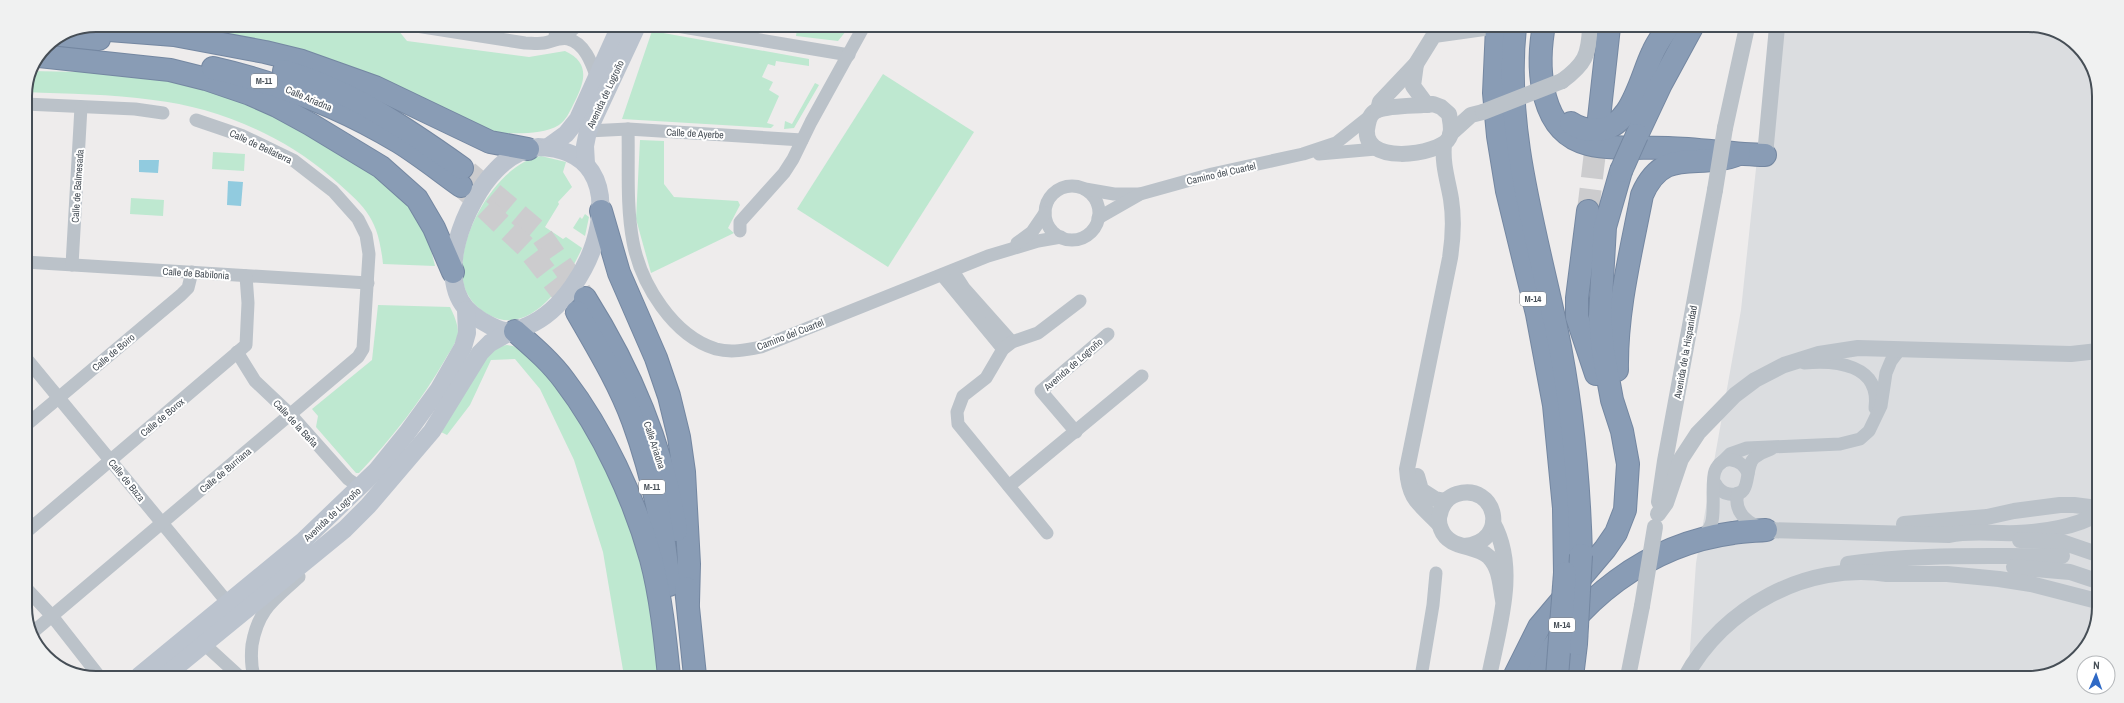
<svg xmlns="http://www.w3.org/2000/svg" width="2124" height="703" font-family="'Archivo Narrow',sans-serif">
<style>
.airport{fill:#dbdde0}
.green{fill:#bee8d0}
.water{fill:#91cbdf}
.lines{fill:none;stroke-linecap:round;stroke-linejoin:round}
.motorway-tunnel{stroke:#ccccce;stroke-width:22;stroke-dasharray:22 11;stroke-linecap:butt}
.motorway-casing{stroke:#7487a1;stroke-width:24}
.minor{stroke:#bbc2c9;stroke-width:13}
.tertiary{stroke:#bbc2c9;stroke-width:16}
.secondary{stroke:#bbc3ce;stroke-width:18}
.motorway{stroke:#899cb5;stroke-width:22}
.motorway-bridge-casing{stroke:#7487a1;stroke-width:24;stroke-linecap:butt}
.tertiary-bridge{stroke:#bbc2c9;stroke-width:16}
.motorway-bridge{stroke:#899cb5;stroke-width:22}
.labels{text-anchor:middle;stroke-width:4;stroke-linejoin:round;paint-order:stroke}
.shield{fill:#fff;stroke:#7e8389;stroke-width:1}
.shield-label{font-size:9px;font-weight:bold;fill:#464e56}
.street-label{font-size:10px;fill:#464e56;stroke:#fff}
.rim{fill:none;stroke:#464e56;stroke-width:2}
</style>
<rect width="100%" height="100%" fill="#eeecec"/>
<path class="airport" d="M1771 27H2047L2082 49 2099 91 2097 626 2071 663 2028 678H1688L1696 563 1741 310Z"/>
<g class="green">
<path d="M145 25H394L407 41 529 57 565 51C593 64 583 85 573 105 569 113 566 120 559 125 541 136 513 133 493 133L291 51 227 33Z"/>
<path d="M807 26H850L838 41 796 36 797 29 806 30Z"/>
<path d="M652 31 809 59V66L776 61 775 66 768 64 762 77 773 82 769 90 779 96 767 123 774 125 771 128 622 119Z"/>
<path d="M30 71 135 73 229 95 276 115 385 180 414 209 426 229 435 266 383 264C378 216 365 207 331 177 282 135 216 107 153 100 111 94 68 94 26 92Z"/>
<path d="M883 74 974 132 888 267 797 209Z"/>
<path d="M815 83 819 85 794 128 784 129 785 121 792 124Z"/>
<path d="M640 140 664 141V184L674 197 738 201 740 205 728 228 734 233 651 273 636 219Z"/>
<path d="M213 152 245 154 244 171 212 169Z"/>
<path d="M541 156 566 162 563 172 572 187 558 202 559 204 545 227 563 239 566 237 582 248C568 280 531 338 489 315 478 309 470 301 465 289 450 245 495 164 541 156Z"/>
<path d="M131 198 164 200 163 216 130 214Z"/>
<path d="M585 214 589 217 585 236 573 228 580 217 582 219Z"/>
<path d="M378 305 450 307C454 315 458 324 458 333 457 342 450 351 446 358 422 400 392 438 359 473H356L316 427 318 416 312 409 372 360Z"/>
<path d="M507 345 513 346 531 356 579 410 642 548 661 676H624L603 552 574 460 540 389 515 359 491 360 470 405 447 435 441 432 487 355 501 346Z"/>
</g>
<g class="water">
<path d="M139 160H159L158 173 139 172Z"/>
<path d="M228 181 243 182 241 206 227 205Z"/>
</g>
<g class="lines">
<g class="motorway-tunnel">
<path d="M468 172 539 232 585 298"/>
<path d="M461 186 527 248 577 312"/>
<path d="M1588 211 1598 127"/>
</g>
<defs>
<g id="motorway">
<path d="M1497 27 1494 93 1498 136 1507 191 1537 314 1554 405 1564 508 1565 573"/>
<path d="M1515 27C1504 129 1535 228 1556 327 1572 403 1579 478 1581 555"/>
<path d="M83 28 174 35 265 52 302 61 375 87 490 142 528 149"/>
<path d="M1543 31C1537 70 1540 132 1588 144 1613 150 1642 147 1668 148 1700 149 1732 154 1765 155"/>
<path d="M61 35 99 39"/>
<path d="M39 56 170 70 206 79 250 94 277 106 310 124 381 167 417 199 434 228 453 272"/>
<path d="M213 68C279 83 341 107 399 142 420 155 440 171 461 186"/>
<path d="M284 71C350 90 407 129 462 168"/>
<path d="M1599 118 1609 27"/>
<path d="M1571 123C1578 128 1586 130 1595 130 1631 131 1640 79 1652 54 1656 44 1662 36 1668 27"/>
<path d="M1637 135 1661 84 1692 27"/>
<path d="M601 211 619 273 656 358 669 396 679 437 684 472 689 564 688 603"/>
<path d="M1588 211 1577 298V317L1596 374"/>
<path d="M585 298C631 371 662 445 676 530"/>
<path d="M577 312C597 347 619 383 633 421 652 473 664 529 669 585"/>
<path d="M515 331C532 346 550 361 564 380 603 431 634 498 651 559 661 597 665 637 669 676"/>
<path d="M1617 370C1616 311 1631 252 1642 195 1664 144 1698 171 1739 154"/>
<path d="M686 588 695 676"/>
<path d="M1514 677 1539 627 1605 549 1616 533 1625 510 1628 464 1622 431 1612 400 1603 351 1600 316 1605 227 1621 171"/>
<path d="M1536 677C1573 601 1649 544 1733 533 1744 531 1755 531 1766 530"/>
<path d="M1572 677 1576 644"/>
</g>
</defs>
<use href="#motorway" class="motorway-casing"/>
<g class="minor">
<path d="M410 25 525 43C531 43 538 44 544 43 551 42 560 37 568 39 585 43 592 64 597 78"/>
<path d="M677 26 849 55"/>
<path d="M555 35 572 30 577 26"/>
<path d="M25 104 135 109 163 113"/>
<path d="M628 129C629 166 626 205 633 242 641 284 673 336 716 349 731 353 746 350 761 347L988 256 1038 241 1061 237"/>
<path d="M588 131 628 129 802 140"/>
<path d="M1319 154 1376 149"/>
<circle cx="1072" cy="213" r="27"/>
<path d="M1085 189 1114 194H1140"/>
<path d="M1098 218 1140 194 1212 174 1303 154 1336 143 1370 116"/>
<path d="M740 231V222L784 173 793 159 811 122 864 26"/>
<path d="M1017 243 1032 232 1045 213"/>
<path d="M25 262 368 283"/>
<path d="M72 265 81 107"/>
<path d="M953 271 964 288 1012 342"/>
<path d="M942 275 1003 349"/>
<path d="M237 352 255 381 291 415 348 479 361 488"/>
<path d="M25 357 228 603"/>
<path d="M1804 363C1835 360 1881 364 1875 408"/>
<path d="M25 426 181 295 188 288 192 272"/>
<path d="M1076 432 1041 391 1108 334"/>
<path d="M1720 464 1730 454 1747 448 1840 444 1860 439 1869 431 1881 406 1886 373 1891 361 1900 349"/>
<path d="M1715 483C1718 489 1722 493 1729 494 1754 498 1743 469 1754 458 1759 454 1765 451 1771 449"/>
<path d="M1009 486 1142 376"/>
<path d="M1738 493C1733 511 1746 522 1761 528"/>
<path d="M25 533 246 345 248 303 246 276"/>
<path d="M1047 533 958 424 957 412 963 396 986 378 1003 349 1012 342 1038 333 1080 301"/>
<path d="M1701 540C1705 534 1711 528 1712 521 1715 508 1711 481 1715 471 1722 453 1742 459 1748 473"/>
<path d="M25 587 52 616 99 676"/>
<path d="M33 632 358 357 363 349 369 254 366 235 358 219 333 191 293 160 243 136 196 120"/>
<path d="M204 644 239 676"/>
<path d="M254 676C251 666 251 655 252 645 258 609 274 600 299 577"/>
<path d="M1421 677 1433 605 1436 573"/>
</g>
<g class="tertiary">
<path d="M1416 64 1413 86 1427 105"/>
<path d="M1562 81C1585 64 1589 55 1590 27"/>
<path d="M1433 104 1441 107 1449 114C1450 121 1453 131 1449 138 1441 155 1356 168 1368 124 1369 118 1372 112 1378 110 1389 105 1420 106 1433 104Z"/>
<path d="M1378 110 1380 102 1416 64 1434 35 1491 27"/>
<path d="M1725 128 1747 27"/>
<path d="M1450 134 1471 115 1483 112"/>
<path d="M1765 155 1777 27"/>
<path d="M1417 476 1421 490 1435 499 1446 501"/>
<path d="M1659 502 1665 461 1715 190"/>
<path d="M1658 514 1666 503 1681 459 1698 433 1735 395 1755 380 1784 365 1819 354 1858 348 2071 354 2098 351"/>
<path d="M1439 524C1419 503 1409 500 1407 469L1450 258C1453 239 1454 218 1451 199 1448 181 1442 164 1444 144"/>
<path d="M1904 524 1987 517 2014 511 2060 505H2074L2097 508"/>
<path d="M1766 530 1949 535C1971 530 1994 534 2017 533 2041 532 2077 527 2097 514"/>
<path d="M2020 540 2062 542 2097 554"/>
<path d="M1464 546C1511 542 1496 482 1457 494 1447 497 1442 505 1440 514 1438 519 1439 524 1441 529 1449 550 1475 544 1489 557 1500 568 1500 585 1503 600"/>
<path d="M1848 564C1919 553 1990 557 2062 556"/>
<path d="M2014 567 2070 572 2097 581"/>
<path d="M1489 677C1498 629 1519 569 1493 523"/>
<path d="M1628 677 1642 606"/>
<path d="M1685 678C1723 607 1807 562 1887 574H1947L1999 579 2031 584 2097 601"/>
</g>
<g class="secondary">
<path d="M538 147C646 149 595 298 527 326 522 328 516 332 510 332 498 331 482 322 472 314 431 281 466 200 496 170 507 158 521 150 538 147Z"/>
<path d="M548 147 566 134 578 119 620 26"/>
<path d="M586 164 585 146 588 131 637 26"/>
<path d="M139 676 303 541 377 470 407 433 439 389 463 347 467 333 466 310"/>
<path d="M165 676 345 529 368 506 432 431 480 353 490 343 510 332"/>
</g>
<use href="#motorway" class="motorway"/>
<defs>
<g id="motorway-bridge">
<path d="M1621 171 1637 135"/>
<path d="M1576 644 1581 555"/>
<path d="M1557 677 1565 573"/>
</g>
</defs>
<use href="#motorway-bridge" class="motorway-bridge-casing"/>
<g class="tertiary-bridge">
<path d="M1483 112 1562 81"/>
<path d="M1715 190 1725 128"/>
<path d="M1642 606 1655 527"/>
</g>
<use href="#motorway-bridge" class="motorway-bridge"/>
</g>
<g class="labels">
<g class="shield">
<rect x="251" y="74" width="26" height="14" rx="3"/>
<rect x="1520" y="292" width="26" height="14" rx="3"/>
<rect x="639" y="480" width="26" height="14" rx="3"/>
<rect x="1549" y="618" width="26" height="14" rx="3"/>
</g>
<g class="shield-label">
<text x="264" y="84">M-11</text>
<text x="1533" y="302">M-14</text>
<text x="652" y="490">M-11</text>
<text x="1562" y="628">M-14</text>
</g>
<g class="street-label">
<text transform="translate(605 94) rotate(-65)" y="4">Avenida de Logroño</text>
<text transform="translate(309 98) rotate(23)" y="4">Calle Ariadna</text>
<text transform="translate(695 133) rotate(3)" y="4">Calle de Ayerbe</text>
<text transform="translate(261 146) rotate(25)" y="4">Calle de Bellaterra</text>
<text transform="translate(1221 173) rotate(-13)" y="4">Camino del Cuartel</text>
<text transform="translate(77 186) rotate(-86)" y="4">Calle de Balmesada</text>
<text transform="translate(196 273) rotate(4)" y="4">Calle de Babilonia</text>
<text transform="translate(790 334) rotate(-21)" y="4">Camino del Cuartel</text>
<text transform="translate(113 352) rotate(-40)" y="4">Calle de Boiro</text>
<text transform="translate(1685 352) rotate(-80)" y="4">Avenida de la Hispanidad</text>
<text transform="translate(1073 364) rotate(-41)" y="4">Avenida de Logroño</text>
<text transform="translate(162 417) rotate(-40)" y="4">Calle de Borox</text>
<text transform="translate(296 423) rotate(47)" y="4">Calle de la Baña</text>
<text transform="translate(655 445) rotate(72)" y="4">Calle Ariadna</text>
<text transform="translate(225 470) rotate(-40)" y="4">Calle de Burriana</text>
<text transform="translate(127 480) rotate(51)" y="4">Calle de Baza</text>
<text transform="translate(332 514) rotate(-43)" y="4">Avenida de Logroño</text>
</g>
</g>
<path d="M0 0H2124V703H0ZM96 32H2028A64 64 0 0 1 2092 96V607A64 64 0 0 1 2028 671H96A64 64 0 0 1 32 607V96A64 64 0 0 1 96 32Z" fill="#f0f1f1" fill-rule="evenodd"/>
<path class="rim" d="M96 32H2028A64 64 0 0 1 2092 96V607A64 64 0 0 1 2028 671H96A64 64 0 0 1 32 607V96A64 64 0 0 1 96 32Z"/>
<g transform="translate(2096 675) rotate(2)"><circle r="19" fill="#ffffff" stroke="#b5b8bb"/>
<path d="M0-3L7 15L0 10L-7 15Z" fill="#2f69c5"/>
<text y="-6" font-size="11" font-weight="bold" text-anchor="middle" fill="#464e56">N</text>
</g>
</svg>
